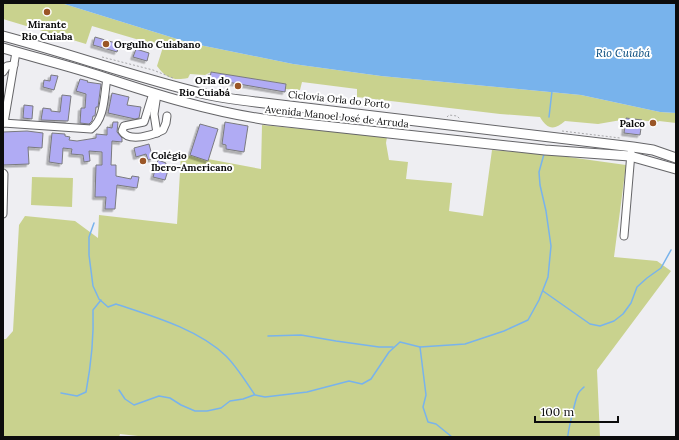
<svg xmlns="http://www.w3.org/2000/svg" width="679" height="440" font-family="Lora,serif">
<style>
.green{fill:#c9d28e}
.water{fill:#78b3ec}
.lines{fill:none;stroke-linecap:round;stroke-linejoin:round}
.stream{stroke:#78b3ec;stroke-width:1.5}
.building{fill:#b0abf4;stroke:#7a7a7e;filter:url(#shadow)}
.minor-casing{stroke:#656568;stroke-width:9}
.major-casing{stroke:#656568;stroke-width:11}
.path{stroke:#a8a8ab;stroke-width:1;stroke-dasharray:2 2;stroke-linecap:butt}
.minor{stroke:#fff;stroke-width:7}
.major{stroke:#fff;stroke-width:9}
.poi-dot{fill:#9a5627;stroke:#fff;stroke-width:1.5}
.labels{text-anchor:middle;stroke-width:4;stroke-linejoin:round;paint-order:stroke}
.poi-label{font-size:10px;font-weight:bold;fill:#0c0c0d;stroke:#fff;text-anchor:start}
.street-label{font-size:10px;fill:#0c0c0d;stroke:#fff}
.water-label{font-size:11px;font-style:italic;fill:#00467a;stroke:#fff}
</style>
<defs>
<filter id="shadow"><feDropShadow dx="-2.5" dy="2.5" stdDeviation="0" flood-color="#0004"/></filter>
</defs>
<rect width="100%" height="100%" fill="#eeeef2"/>
<g class="green">
<path d="M3 3H61L190 43 293 64 381 76 581 95 660 112 676 113V123L659 121 658 122 627 119 598 124 565 121C554 131 547 129 540 117L500 114 357 97V89L302 82 300 90 285 89 286 84 211 72 205 75 190 74 188 78C173 81 166 78 157 66L163 47 92 26 86 44 3 19Z"/>
<path d="M262 125 387 137 386 143 389 160 408 162 406 179 452 183 449 211 483 216 492 150 554 155 626 165 614 257 657 261 671 271 597 370 600 437H147L120 434 119 437H3V339H6L13 331 19 225 25 216 75 221 98 238 99 215 177 224 181 154 261 169Z"/>
<path d="M32 177 73 178 72 207 31 205Z"/>
</g>
<path class="water" d="M61 3H676V113L660 112 581 95 381 76 293 64 190 43Z"/>
<g class="lines">
<g class="stream">
<path d="M549 117 552 91"/>
<path d="M94 223 89 237V255L93 286 99 299 108 307 116 304C152 316 198 329 226 356 237 367 246 382 255 395L265 397 307 392 349 381 362 384 371 379 389 352 400 342 420 347 465 344 504 331 528 320 539 300 548 277 551 246 546 211 540 185 539 172 544 154"/>
<path d="M543 291 590 324 600 326 614 321 623 314 631 303 637 287 647 278 661 268 671 250"/>
<path d="M268 336 301 335 336 341 379 347H393"/>
<path d="M420 347 426 395 423 407 428 422 436 424 452 437"/>
<path d="M119 390 125 399 134 405 159 396 170 398 181 405 195 411H207L221 408 230 401 243 399 254 395"/>
<path d="M61 393 77 396 86 392C91 365 94 338 93 310L101 300"/>
<path d="M568 437C567 435 576 397 578 394 579 391 582 389 584 387"/>
</g>
</g>
<g class="building">
<path d="M95 37 119 44 117 52 93 45Z"/>
<path d="M136 49 149 53 147 61 133 57Z"/>
<path d="M211 72 286 84 285 92 210 79Z"/>
<path d="M51 75 58 76 54 90 43 87 44 80 50 81Z"/>
<path d="M80 79 88 81 87 82 101 84 98 107H96L95 116H93L92 121 89 124 80 123 81 108H85L86 94 76 91Z"/>
<path d="M112 93 129 97 127 105 141 107 139 118 135 119 108 113Z"/>
<path d="M62 95 71 96 68 121 41 120 43 108 51 109V111L60 112Z"/>
<path d="M24 105 33 106 32 119 23 118Z"/>
<path d="M626 118 642 120V128H641L640 135 624 133Z"/>
<path d="M113 122H118L117 132 122 138V142L112 141 111 165H116V176L131 179 132 176 139 177 137 188 117 185 115 209H105L106 197H95L96 165H102V152L89 151 90 161 84 162 83 155 71 154 72 149 63 148 62 164 49 162 52 133 65 134V136L70 137 69 140 77 141 96 138V134L107 135V127L112 128Z"/>
<path d="M225 122 248 126 244 152 226 149V145L222 144Z"/>
<path d="M200 124 218 129 208 161 190 155Z"/>
<path d="M27 131 43 133 42 148 28 147 29 164 3 165V132Z"/>
<path d="M149 144 153 159 148 160 146 154 136 157 134 148Z"/>
<path d="M158 160 166 163 165 166 169 167 165 180 153 177Z"/>
</g>
<g class="lines">
<defs>
<g id="minor">
<path d="M3 72 7 66 14 65"/>
<path d="M153 93 145 119 144 122 124 126 122 131C129 143 153 135 163 130L166 123 167 116"/>
<path d="M157 94 154 114 157 133"/>
<path d="M3 123 91 129C105 119 104 95 107 78"/>
<path d="M4 123 16 52"/>
<path d="M3 173 4 174 3 214"/>
<path d="M624 236 631 153"/>
</g>
<g id="major">
<path d="M3 36C71 54 137 78 205 94 222 98 239 100 256 102L633 147 653 150 676 158"/>
<path d="M3 48C36 58 70 66 103 77 157 95 212 112 269 120L545 150 630 156 676 169"/>
</g>
</defs>
<use href="#minor" class="minor-casing"/>
<use href="#major" class="major-casing"/>
<g class="path">
<path d="M47 40 50 31"/>
<path d="M102 57 153 70 173 78"/>
<path d="M447 117 449 115 457 116 460 119"/>
<path d="M562 131 620 138"/>
</g>
<use href="#minor" class="minor"/>
<use href="#major" class="major"/>
</g>
<g class="poi-dot">
<circle cx="47" cy="12" r="4"/>
<circle cx="106" cy="44" r="4"/>
<circle cx="238" cy="86" r="4"/>
<circle cx="653" cy="123" r="4"/>
<circle cx="143" cy="161" r="4"/>
</g>
<g class="labels">
<g class="poi-label">
<text x="47" y="28" text-anchor="middle">Mirante<tspan x="47" dy="12">Rio Cuiaba</tspan></text>
<text x="114" y="48">Orgulho Cuiabano</text>
<text x="230" y="84" text-anchor="end">Orla do<tspan x="230" dy="12">Rio Cuiabá</tspan></text>
<text x="645" y="127" text-anchor="end">Palco</text>
<text x="151" y="159">Colégio<tspan x="151" dy="12">Ibero-Americano</tspan></text>
</g>
<g class="street-label">
<text transform="translate(339 99) rotate(6)" y="4">Ciclovia Orla do Porto</text>
<text transform="translate(337 116) rotate(6)" y="4">Avenida Manoel José de Arruda</text>
</g>
<g class="water-label">
<text x="623" y="57">Rio Cuiabá</text>
</g>
</g>
<rect width="679" height="440" fill="none" stroke="#0c0c0d" stroke-width="8"/>
<path d="M535 416v6h83v-6" fill="none" stroke="#0c0c0d" stroke-width="2"/>
<text x="541" y="416" font-size="12" fill="#0c0c0d" stroke="#ffffff" stroke-width="3" paint-order="stroke">100 m</text>
</svg>
